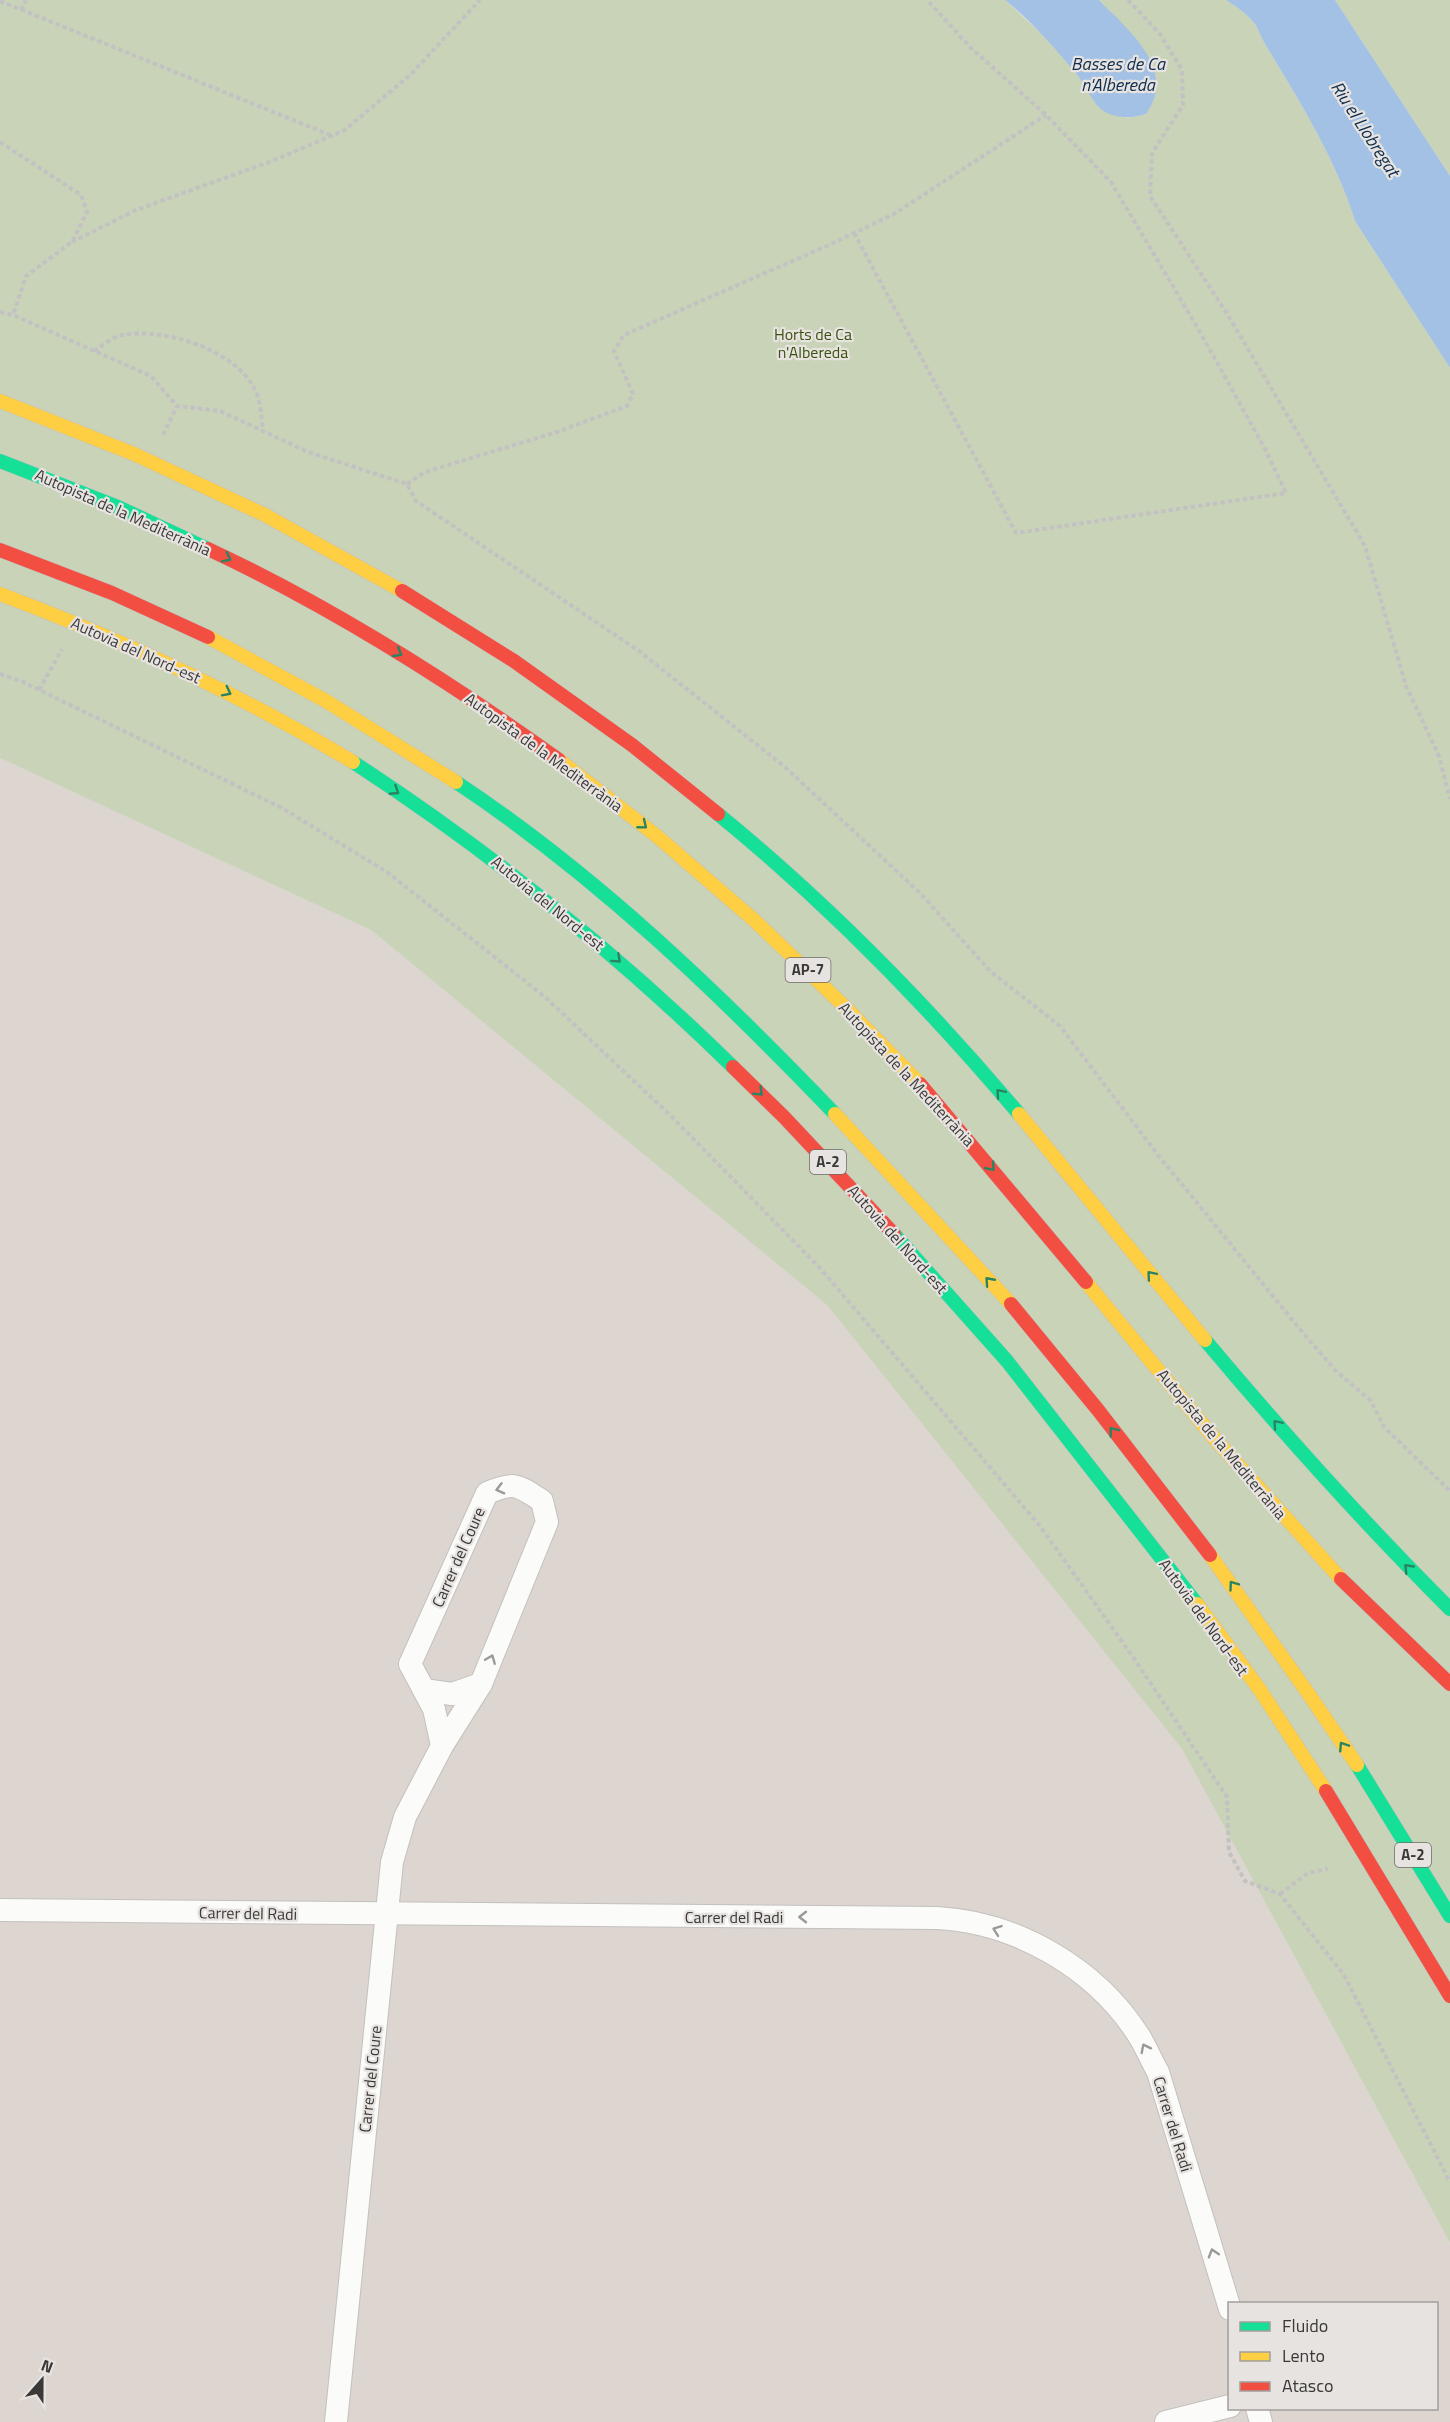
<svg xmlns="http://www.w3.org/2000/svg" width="1450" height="2422" font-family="'Titillium Web',sans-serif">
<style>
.built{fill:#dcd5d0;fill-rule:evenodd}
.green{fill:#c9d3b8}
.water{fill:#a3c1e5}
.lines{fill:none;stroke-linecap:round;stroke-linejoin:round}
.street-casing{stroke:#c3c1bf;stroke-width:24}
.fast-casing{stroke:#c3c1bf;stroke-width:15}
.slow-casing{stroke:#c3c1bf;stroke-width:15}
.jam-casing{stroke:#c3c1bf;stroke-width:15}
.path{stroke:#c3c2c2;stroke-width:4;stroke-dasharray:4.5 3;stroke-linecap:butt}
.street{stroke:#fbfbfa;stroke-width:22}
.fast{stroke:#16e098;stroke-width:14}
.slow{stroke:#ffcf43;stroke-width:14}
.jam{stroke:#f24e42;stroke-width:14}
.oneway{stroke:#2a8463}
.oneway2{stroke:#9a9a99}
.labels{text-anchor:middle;stroke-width:4.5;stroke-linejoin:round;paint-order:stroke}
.shield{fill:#e7e3e0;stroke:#6e6c6a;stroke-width:1.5}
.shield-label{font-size:15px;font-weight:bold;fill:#3a3938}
.park-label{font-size:16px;fill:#3b510d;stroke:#e7e3e0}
.street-label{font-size:16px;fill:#3a3938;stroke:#e7e3e0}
.water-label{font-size:18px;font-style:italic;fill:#0e2d4f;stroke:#e7e3e0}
</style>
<rect width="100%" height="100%" fill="#e6e3e1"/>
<path class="built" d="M0 758 371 930 827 1305 1182 1749 1450 2243V2422H0ZM1230 2304H1436V2408H1230Z"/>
<g class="green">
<path d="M0 0H1005L1046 38 1076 73 1098 106 1127 118 1146 114 1153 64 1125 27 1099 0H1226C1237 7 1247 14 1255 24 1259 30 1261 38 1265 44 1298 99 1336 159 1355 221L1450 368V2243L1182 1749 827 1305 371 930 0 758Z"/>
<path d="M1335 0H1450V176Z"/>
</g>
<g class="water">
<path d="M1005 0H1099C1128 30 1178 69 1146 114 1132 118 1119 119 1105 112 1091 103 1085 83 1074 71 1053 46 1031 21 1005 0Z"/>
<path d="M1226 0H1335L1450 176V368L1355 221C1336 159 1298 99 1265 44 1261 38 1259 30 1255 24 1247 14 1237 7 1226 0Z"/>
</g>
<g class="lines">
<defs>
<g id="street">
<path d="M424 1690 452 1694 481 1684"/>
<path d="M0 1910 937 1918C1016 1922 1096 1968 1139 2036 1146 2047 1151 2060 1158 2072L1230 2309"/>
<path d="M1257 2408 1261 2422"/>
<path d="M336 2422 392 1862 405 1817 442 1746 481 1684 547 1522 542 1501C518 1485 515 1481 487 1493L410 1664 434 1709 442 1746"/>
<path d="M1166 2422 1230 2406"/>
</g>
<g id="fast">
<path d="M0 461 118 507 208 549"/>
<path d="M353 762C489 851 617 953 733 1067"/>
<path d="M456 782C596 875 718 992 835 1114"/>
<path d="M718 814C827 903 928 1006 1019 1114"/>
<path d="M894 1234 1007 1361 1197 1604"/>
<path d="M1205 1340C1283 1433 1364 1523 1450 1609"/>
<path d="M1357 1765 1450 1916"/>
</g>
<g id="slow">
<path d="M0 401 134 454 265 515 402 591"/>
<path d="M0 594C123 640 240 694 353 762"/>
<path d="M208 637 326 701 456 782"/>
<path d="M559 760 658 837 754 920 845 1007 920 1084"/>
<path d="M835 1114 1011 1304"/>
<path d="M1019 1114 1205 1340"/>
<path d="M1086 1282 1214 1438 1341 1579"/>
<path d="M1210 1555 1308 1693 1357 1765"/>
<path d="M1197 1604 1260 1690 1326 1791"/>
</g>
<g id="jam">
<path d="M208 549C332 607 449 681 559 760"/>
<path d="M0 550 112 593 208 637"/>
<path d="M402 591 514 661 632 745 718 814"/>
<path d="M733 1067 784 1117 894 1234"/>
<path d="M920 1084 1086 1282"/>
<path d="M1011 1304 1098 1410 1210 1555"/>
<path d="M1341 1579 1450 1684"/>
<path d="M1326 1791 1450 1996"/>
</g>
</defs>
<use href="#street" class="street-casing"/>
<use href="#fast" class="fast-casing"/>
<use href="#slow" class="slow-casing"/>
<use href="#jam" class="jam-casing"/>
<g class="path">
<path d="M1128 0 1160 34 1182 70 1183 105 1152 153 1150 196 1226 312 1365 546 1406 686 1439 756 1450 799"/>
<path d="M0 1 330 135"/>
<path d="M21 10 26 0"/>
<path d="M0 142 81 195 87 212 72 242 26 276 13 315"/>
<path d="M854 233 1016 533 1286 493 1265 449 1200 332 1111 182 1046 115 972 49 927 0"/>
<path d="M72 242 136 210 272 161 345 130 410 75 480 0"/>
<path d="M0 312 13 315 151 376 177 406 220 411 308 452 407 484 416 501 639 651 785 767 921 894 991 972 1060 1026 1158 1155 1303 1333 1336 1371 1371 1401 1384 1427 1450 1491"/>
<path d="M94 351C103 345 113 337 122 335 164 327 238 350 256 392 261 403 261 418 263 429"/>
<path d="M163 435 177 406"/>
<path d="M407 484 425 472 557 432 627 406 633 394 614 351 624 335 829 245 894 214 1046 115"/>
<path d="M0 674 23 682 282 808 387 872 545 997 669 1114 820 1268 1040 1526 1133 1657 1227 1797 1229 1852 1245 1881 1280 1894 1344 1975 1450 2182"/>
<path d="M39 690 62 649"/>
<path d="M1280 1894 1308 1873 1328 1869"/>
</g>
<use href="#street" class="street"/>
<use href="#fast" class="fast"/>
<use href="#slow" class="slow"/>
<use href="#jam" class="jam"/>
</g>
<defs><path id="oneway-chevron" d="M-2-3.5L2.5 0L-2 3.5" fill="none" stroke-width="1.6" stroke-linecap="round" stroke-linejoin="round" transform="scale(1.5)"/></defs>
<g class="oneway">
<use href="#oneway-chevron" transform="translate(227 558) rotate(26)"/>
<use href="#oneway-chevron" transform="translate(398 653) rotate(31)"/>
<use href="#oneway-chevron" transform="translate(227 692) rotate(27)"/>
<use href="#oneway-chevron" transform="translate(395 791) rotate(33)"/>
<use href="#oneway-chevron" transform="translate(643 825) rotate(39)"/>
<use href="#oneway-chevron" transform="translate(617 959) rotate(42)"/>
<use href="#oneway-chevron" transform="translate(759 1092) rotate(45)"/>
<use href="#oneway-chevron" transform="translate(1000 1093) rotate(-131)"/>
<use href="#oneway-chevron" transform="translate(991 1167) rotate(50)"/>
<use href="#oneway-chevron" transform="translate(1151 1275) rotate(-130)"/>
<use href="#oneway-chevron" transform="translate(989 1281) rotate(-132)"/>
<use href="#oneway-chevron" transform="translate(1277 1424) rotate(-131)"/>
<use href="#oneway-chevron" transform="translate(1113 1431) rotate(-128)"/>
<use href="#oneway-chevron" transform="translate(1408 1568) rotate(-134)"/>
<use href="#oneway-chevron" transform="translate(1233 1585) rotate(-126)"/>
<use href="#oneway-chevron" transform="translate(1343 1746) rotate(-123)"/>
</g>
<g class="oneway2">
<use href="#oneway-chevron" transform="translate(500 1489) rotate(165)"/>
<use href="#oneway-chevron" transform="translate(491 1659) rotate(-68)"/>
<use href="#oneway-chevron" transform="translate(803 1917) rotate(-180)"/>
<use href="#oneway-chevron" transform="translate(997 1930) rotate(-160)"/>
<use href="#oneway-chevron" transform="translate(1145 2048) rotate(-117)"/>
<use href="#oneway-chevron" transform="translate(1213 2253) rotate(-107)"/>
</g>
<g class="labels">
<g class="shield">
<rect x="785.5" y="958" width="45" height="24" rx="4.5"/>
<rect x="810" y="1150" width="36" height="24" rx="4.5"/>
<rect x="1395" y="1843" width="36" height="24" rx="4.5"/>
</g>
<g class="shield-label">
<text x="808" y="975">AP-7</text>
<text x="828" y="1167">A-2</text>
<text x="1413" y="1860">A-2</text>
</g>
<g class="park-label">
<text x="813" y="340">Horts de Ca<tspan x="813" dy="18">n'Albereda</tspan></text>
</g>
<g class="street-label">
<text transform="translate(123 512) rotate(24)" y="6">Autopista de la Mediterrània</text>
<text transform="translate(136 650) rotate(24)" y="6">Autovia del Nord-est</text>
<text transform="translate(544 752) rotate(36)" y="6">Autopista de la Mediterrània</text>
<text transform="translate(548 903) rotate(39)" y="6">Autovia del Nord-est</text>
<text transform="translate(907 1074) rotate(47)" y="6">Autopista de la Mediterrània</text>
<text transform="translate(898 1239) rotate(48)" y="6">Autovia del Nord-est</text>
<text transform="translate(1222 1444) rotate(50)" y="6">Autopista de la Mediterrània</text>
<text transform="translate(458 1557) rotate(-66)" y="6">Carrer del Coure</text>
<text transform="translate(1204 1617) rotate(54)" y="6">Autovia del Nord-est</text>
<text transform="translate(248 1913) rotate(1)" y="6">Carrer del Radi</text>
<text x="734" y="1923">Carrer del Radi</text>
<text transform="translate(370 2079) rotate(-84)" y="6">Carrer del Coure</text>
<text transform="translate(1173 2124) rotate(73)" y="6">Carrer del Radi</text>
</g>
<g class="water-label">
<text x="1118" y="70">Basses de Ca<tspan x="1118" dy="21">n'Albereda</tspan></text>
<text transform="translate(1365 129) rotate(57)" y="6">Riu el Llobregat</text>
</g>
</g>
<rect x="1228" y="2302" width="210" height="108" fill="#e7e3e0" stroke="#a29f9d" stroke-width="1.5"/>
<rect x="1240" y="2322" width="30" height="9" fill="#16e098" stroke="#a29f9d" stroke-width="1.5"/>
<text x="1282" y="2332" font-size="18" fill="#3a3938">Fluido</text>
<rect x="1240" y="2352" width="30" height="9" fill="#ffcf43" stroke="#a29f9d" stroke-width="1.5"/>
<text x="1282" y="2362" font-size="18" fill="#3a3938">Lento</text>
<rect x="1240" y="2382" width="30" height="9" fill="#f24e42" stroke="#a29f9d" stroke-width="1.5"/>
<text x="1282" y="2392" font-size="18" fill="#3a3938">Atasco</text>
<g transform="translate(42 2380) rotate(21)" stroke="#e7e3e0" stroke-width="4.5" paint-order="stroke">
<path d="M0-4.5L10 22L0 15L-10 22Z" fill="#3a3938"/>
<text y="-9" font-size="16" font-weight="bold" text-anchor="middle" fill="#3a3938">N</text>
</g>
</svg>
